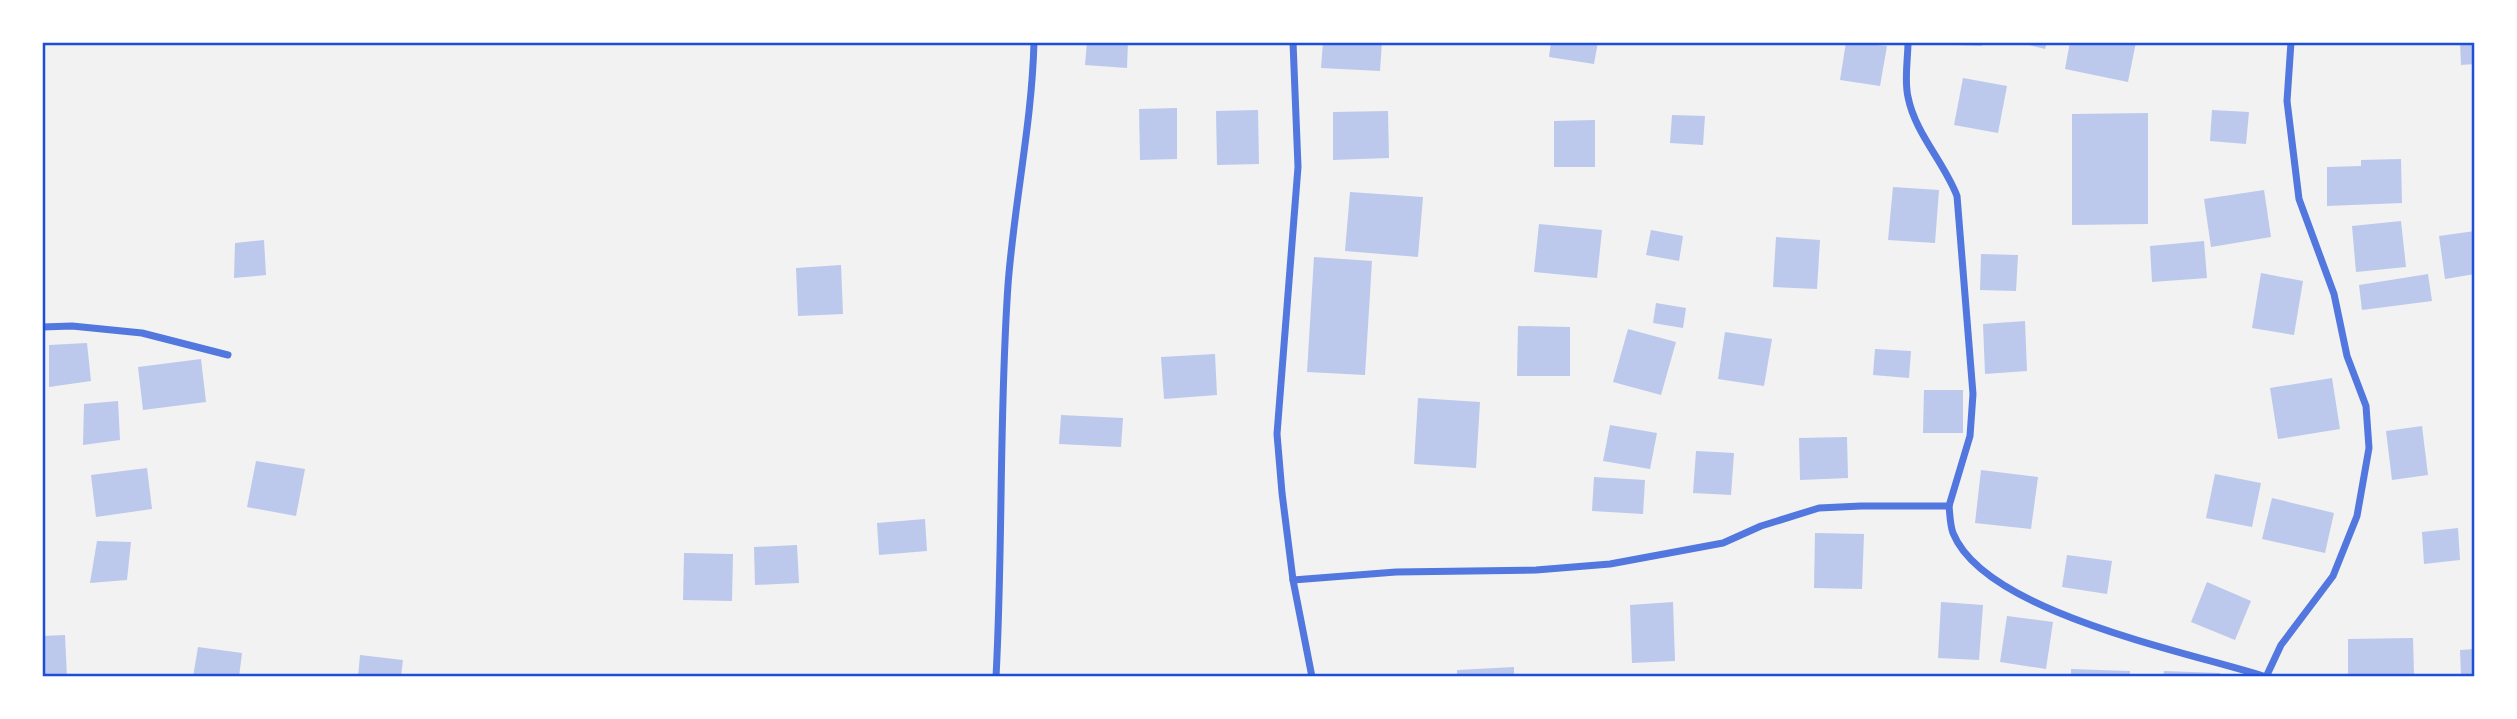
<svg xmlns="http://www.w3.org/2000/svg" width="2517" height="719" font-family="'Noto Sans',sans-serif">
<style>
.building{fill:#bdc9ec}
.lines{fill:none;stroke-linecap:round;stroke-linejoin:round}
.minor{stroke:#5277de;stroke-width:7}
.neatline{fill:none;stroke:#1d4ed8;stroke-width:2.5}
</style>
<rect width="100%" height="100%" fill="#f2f2f2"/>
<g class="building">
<path d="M1087 42H1128L1127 68 1085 65Z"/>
<path d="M1323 42H1382L1380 71 1321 68Z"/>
<path d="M1551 42H1598L1594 64 1549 57Z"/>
<path d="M1846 42 1887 46 1880 86 1840 80Z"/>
<path d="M1932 42H1982V46L1932 44Z"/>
<path d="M2016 42H2047L2045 49Z"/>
<path d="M2070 42H2136L2128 82 2065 69Z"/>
<path d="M2460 42H2475V64L2461 65Z"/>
<path d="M1963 78 2007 86 1998 133 1954 125Z"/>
<path d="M1177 108V159L1140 160 1139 109Z"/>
<path d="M1258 110 1259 164 1217 165 1216 111Z"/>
<path d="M2212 110 2249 112 2246 144 2210 141Z"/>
<path d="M1388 111 1389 158 1333 160V112Z"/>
<path d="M2148 113V224L2072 225V114Z"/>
<path d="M1672 115 1705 116 1703 145 1670 143Z"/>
<path d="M1595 120V167H1554V121Z"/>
<path d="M2401 159 2402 203 2327 206V167L2361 166V160Z"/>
<path d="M1893 187 1939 190 1935 243 1888 240Z"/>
<path d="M2264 190 2271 237 2211 247 2204 199Z"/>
<path d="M1350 192 1423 197 1418 257 1345 251Z"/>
<path d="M2401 221 2406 267 2356 272 2352 226Z"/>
<path d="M1539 224 1602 230 1597 278 1534 272Z"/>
<path d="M1651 230 1683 236 1679 261 1646 255Z"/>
<path d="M2475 231V274L2445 279 2439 236Z"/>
<path d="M1776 237 1820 240 1817 289 1773 287Z"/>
<path d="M264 240 266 275 234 278 235 243Z"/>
<path d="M2204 241 2207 278 2152 282 2150 246Z"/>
<path d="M1981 254 2018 255 2016 291 1980 290Z"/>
<path d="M1314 257 1372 261 1365 375 1307 372Z"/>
<path d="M841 265 843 314 798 316 796 268Z"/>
<path d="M2261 273 2303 281 2294 335 2252 328Z"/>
<path d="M2428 274 2432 301 2362 310 2359 285Z"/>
<path d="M1656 303 1686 308 1683 328 1653 323Z"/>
<path d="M2025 321 2027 371 1985 374 1983 324Z"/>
<path d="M1518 326 1570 327V376H1517Z"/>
<path d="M1628 329 1676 342 1661 395 1613 382Z"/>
<path d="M1725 332 1772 339 1764 386 1718 379Z"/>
<path d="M87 343 91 381 49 387V345Z"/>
<path d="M1875 349 1911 351 1909 378 1873 375Z"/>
<path d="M1215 354 1217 395 1164 399 1161 357Z"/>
<path d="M201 359 206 402 143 410 138 367Z"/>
<path d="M2332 378 2340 429 2278 439 2270 388Z"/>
<path d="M1924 390H1963V433H1923Z"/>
<path d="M1418 398 1480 402 1476 468 1414 464Z"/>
<path d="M118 401 120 440 83 445 84 404Z"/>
<path d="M1061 415 1123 418 1121 447 1059 444Z"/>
<path d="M1610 425 1657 433 1650 469 1603 461Z"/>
<path d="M2422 426 2428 475 2392 480 2386 431Z"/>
<path d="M1847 437 1848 478 1800 480 1799 438Z"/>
<path d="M1696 451 1734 453 1731 495 1693 493Z"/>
<path d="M256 461 305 469 296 516 247 507Z"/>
<path d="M147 468 152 509 96 517 91 475Z"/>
<path d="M1981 470 2038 477 2031 529 1975 523Z"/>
<path d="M2215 474 2261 483 2252 527 2206 518Z"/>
<path d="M1594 477 1645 480 1643 514 1592 511Z"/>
<path d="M2272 498 2334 513 2325 553 2262 539Z"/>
<path d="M925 519 927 551 879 555 877 523Z"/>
<path d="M2458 528 2460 560 2424 564 2422 532Z"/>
<path d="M1815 533 1864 534 1862 589 1814 588Z"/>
<path d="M97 541 131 542 127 580 90 583Z"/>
<path d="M797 545 799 583 755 585 754 547Z"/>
<path d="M684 553 733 554 732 601 683 600Z"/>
<path d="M2067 555 2112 561 2107 594 2062 587Z"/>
<path d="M2207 582 2251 601 2235 640 2191 622Z"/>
<path d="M1673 602 1675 661 1632 663 1630 605Z"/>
<path d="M1941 602 1983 605 1979 660 1938 658Z"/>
<path d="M2007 616 2053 622 2046 669 2000 662Z"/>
<path d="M65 635 67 677H42V636Z"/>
<path d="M2413 638 2414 674 2348 675V639Z"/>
<path d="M198 647 242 653 239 677H193Z"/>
<path d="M2475 649V677H2461L2460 650Z"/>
<path d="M360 655 403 660 401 677H358Z"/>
<path d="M1514 667V677H1457V670Z"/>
<path d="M2071 669 2130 671V677H2071Z"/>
<path d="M2164 671 2220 673V677H2163Z"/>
</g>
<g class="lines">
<g class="minor">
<path d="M1293 42 1298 167 1277 434 1282 493 1293 580 1312 677"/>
<path d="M1908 42C1908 59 1904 80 1908 97 1915 133 1944 162 1957 196L1973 394 1970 436 1949 506"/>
<path d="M42 327 72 326 142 333 228 355"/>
<path d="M1293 580 1396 572 1536 570 1610 564 1723 543 1761 526 1819 508 1861 506H1949C1950 515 1950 525 1953 533 1985 613 2189 652 2266 677"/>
<path d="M996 677C1003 546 999 415 1008 285 1014 204 1032 123 1034 42"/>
<path d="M2266 677 2281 645 2333 576 2357 516 2369 448 2366 406 2347 356 2334 294 2299 199 2287 101 2291 42"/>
</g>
</g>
<rect width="2517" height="719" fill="none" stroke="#ffffff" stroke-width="88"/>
<rect x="44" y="44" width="2429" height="631" class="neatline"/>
</svg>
